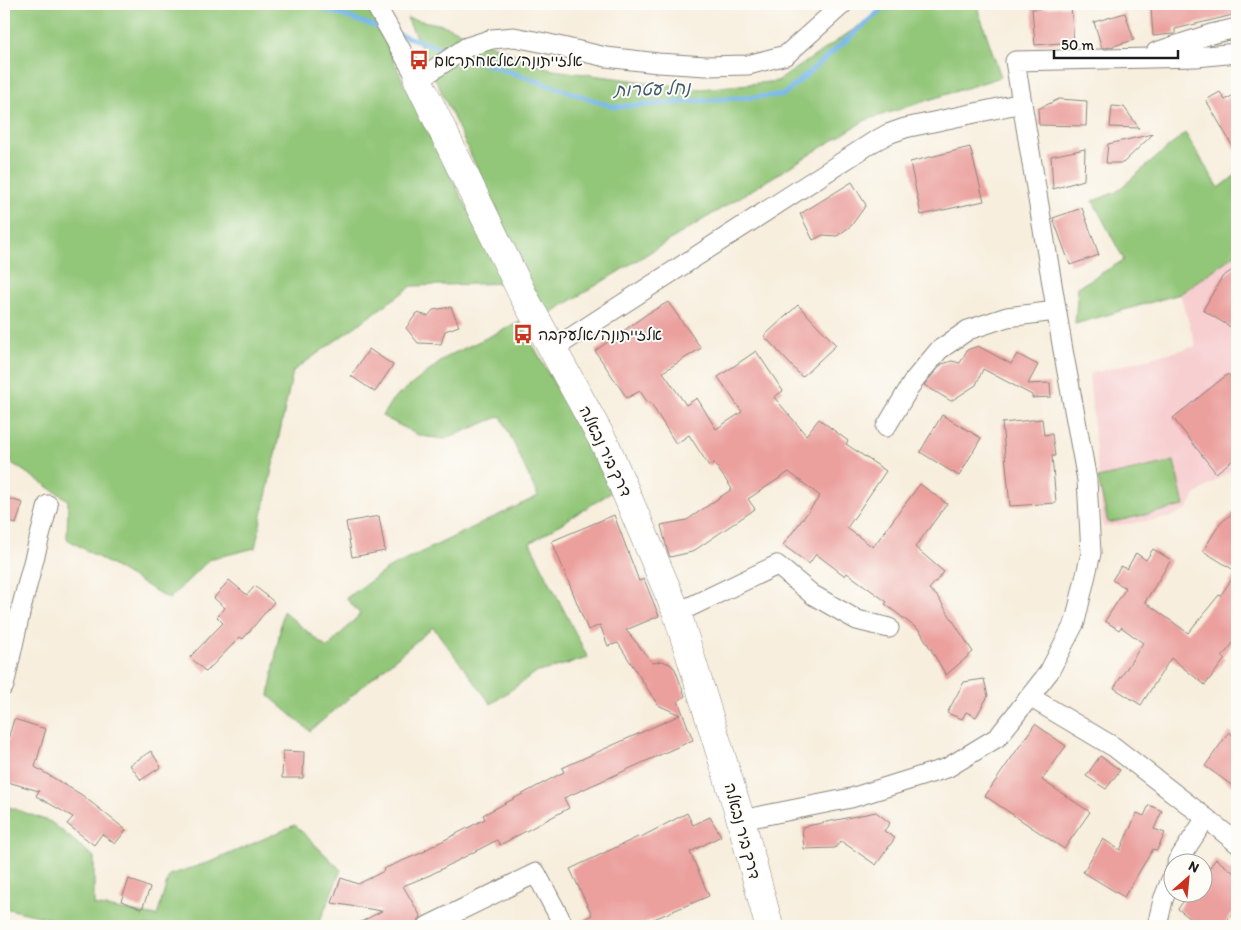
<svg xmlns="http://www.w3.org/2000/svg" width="1241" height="930" font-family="Itim,'Playpen Sans Hebrew',sans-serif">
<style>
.built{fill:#f7cfd1}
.green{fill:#92c678;stroke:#57714a}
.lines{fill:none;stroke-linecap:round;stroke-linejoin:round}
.stream{stroke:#77b7eb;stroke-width:5}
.building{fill:#eba09e}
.street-casing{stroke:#8a857c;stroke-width:21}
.secondary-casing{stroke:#8a857c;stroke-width:29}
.street{stroke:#fff;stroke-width:19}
.secondary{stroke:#fff;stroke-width:28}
.labels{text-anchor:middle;stroke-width:4;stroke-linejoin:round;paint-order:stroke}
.poi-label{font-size:16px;fill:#1c1c1c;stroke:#fdfcf7;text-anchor:start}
.street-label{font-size:16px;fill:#1c1c1c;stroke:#fdfcf7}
.water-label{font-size:18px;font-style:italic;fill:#405a6f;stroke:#fdfcf7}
</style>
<rect width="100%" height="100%" fill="#fdfcf7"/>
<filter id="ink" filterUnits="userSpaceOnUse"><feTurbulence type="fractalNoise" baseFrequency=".02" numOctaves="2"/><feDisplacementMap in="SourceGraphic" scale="10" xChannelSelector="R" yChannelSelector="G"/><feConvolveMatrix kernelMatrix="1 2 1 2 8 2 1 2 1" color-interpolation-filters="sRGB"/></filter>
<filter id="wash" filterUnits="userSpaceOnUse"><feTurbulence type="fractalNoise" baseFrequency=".0096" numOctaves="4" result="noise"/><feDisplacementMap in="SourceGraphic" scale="20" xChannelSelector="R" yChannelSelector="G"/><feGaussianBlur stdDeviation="1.12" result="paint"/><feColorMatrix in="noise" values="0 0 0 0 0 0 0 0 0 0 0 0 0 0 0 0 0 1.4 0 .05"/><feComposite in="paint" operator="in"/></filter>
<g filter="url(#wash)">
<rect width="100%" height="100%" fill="#f7eedd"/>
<path class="built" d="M1237 253V466L1195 495 1186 511 1168 518 1103 527 1089 374 1196 346 1180 294Z"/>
<g class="green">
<path d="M4 4H368L417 112 507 283 412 286 293 371 255 548 210 559 169 599 67 539 68 500 4 458Z"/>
<path d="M891 4H976L1001 77 866 120 546 316 407 18 443 25 553 70 701 89 778 81Z"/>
<path d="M1185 133 1219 188 1237 174V253L1180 294 1075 324 1078 287 1124 260 1093 201 1116 192Z"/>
<path d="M520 322 592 451 612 492 530 543 588 658 535 673 491 704 433 627 310 731 269 696 283 611 327 648 360 614 346 598 389 568 538 496 501 416 445 439 420 436 382 416 392 400 448 356Z"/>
<path d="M1174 461 1184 506 1108 523 1098 478Z"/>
<path d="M4 805 51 822 94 857V905L157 916 169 875 213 861 295 825 341 870 318 926H82L4 908Z"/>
</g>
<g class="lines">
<g class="stream">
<path d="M309 4 383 29"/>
<path d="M398 34 452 52"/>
<path d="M462 56 614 107 783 95 888 4"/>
</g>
</g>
<g id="blocks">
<g class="building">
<path d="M1190 4H1237V14L1175 29V34H1173L1153 36 1151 8Z"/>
<path d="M1071 6 1074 42 1035 45 1032 9Z"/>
<path d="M1125 13 1134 40 1107 48H1102L1094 22Z"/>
<path d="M1220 92 1225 100 1237 93V154L1206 100Z"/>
<path d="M1059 99 1087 101 1086 126 1039 125 1038 109Z"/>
<path d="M1112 106 1124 107 1139 128 1110 127Z"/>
<path d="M1153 134 1123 163H1106L1108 144Z"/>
<path d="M970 147 984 201 921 215 910 162Z"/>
<path d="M1085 149 1084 180 1053 189 1051 156Z"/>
<path d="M852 182 866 205 851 226 837 236 823 235 813 240 800 214Z"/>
<path d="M1082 208 1099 255 1070 265 1053 218Z"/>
<path d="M1237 267V331L1203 310 1222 277Z"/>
<path d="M668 302 701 348 663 372 686 405 697 398 716 429 742 412 718 377 756 351 783 391 774 397 806 435 819 419 848 441 846 444 886 471 847 528 873 547 920 484 947 504 915 547 944 572 929 589 937 596 973 652 946 675 920 631 885 604 887 602 847 573 845 576 816 554 809 564 783 545 820 496 789 472 748 499 755 509 692 552 670 557 667 549 661 525 687 520 732 489 714 463 709 466 689 435 676 444 650 402 648 403 640 391 627 398 595 351 647 314Z"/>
<path d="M798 305 836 345 802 377 764 336Z"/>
<path d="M451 307 459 326 445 331 441 344 418 343 406 328 417 313 428 316 433 310Z"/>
<path d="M978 346 1011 364 1017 354 1038 365 1028 384 1050 383 1051 397 1032 398V395L983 369 976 385 951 401 924 385 942 364 952 361 960 363 967 350Z"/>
<path d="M369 349 393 365 375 392 351 376Z"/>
<path d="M1228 374 1237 386V457L1216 473 1173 418Z"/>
<path d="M942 415 981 438 959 476 920 452Z"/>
<path d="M1042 419 1044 435 1052 434 1055 456H1052L1056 503 1010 506 1002 423Z"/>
<path d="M4 497 23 503 16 524 4 520Z"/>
<path d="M1237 509V638L1222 657 1225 659 1205 685 1171 658 1141 705 1114 688 1143 643 1121 627 1119 630 1105 621 1126 588 1112 580 1121 566 1127 569 1136 553 1146 560 1153 549 1171 560 1145 602 1188 633 1219 595 1220 596 1237 572 1203 551 1220 523H1221Z"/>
<path d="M614 515 639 581 644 579 659 616 626 630 653 663 662 661 670 664 675 669 685 696 678 701 693 740 564 798 569 808 500 845 497 840 430 875 403 886 421 917 418 920 416 926H353L382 911 332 903 341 878 358 884 384 871 383 869 426 851 425 850 485 819 483 815 564 772 562 768 680 715 658 705 618 643 608 646 600 625 588 630 552 541Z"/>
<path d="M379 516 385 551 352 557 346 522Z"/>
<path d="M229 580 247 595 255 586 274 602 243 639 240 637 206 672 190 657 223 623 217 617 225 608 214 598Z"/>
<path d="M984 679 988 696 976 717 966 712 962 719 947 713 964 682Z"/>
<path d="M14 719 46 729 35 767 82 795 126 830 115 844 102 834 94 845 67 824 73 817 36 796 39 791 4 781V753Z"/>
<path d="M1035 724 1066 746 1042 780 1090 812 1064 849 985 796Z"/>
<path d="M1229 732 1237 739V789L1205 766Z"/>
<path d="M151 751 161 767 141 780 130 765Z"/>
<path d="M283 751 304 752 303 778H282Z"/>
<path d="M1100 756 1120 770 1106 789 1086 776Z"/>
<path d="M1149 805 1162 811 1154 829 1165 833 1157 850 1153 849 1124 897 1083 872 1103 839 1120 850 1137 813 1144 816Z"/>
<path d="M876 812 890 823 884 831 895 838 876 865 841 841 835 848 804 849 802 827Z"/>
<path d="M687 813 693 825 710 817 721 836 690 852 709 896 637 926H575V924L592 915 570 869 640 836 641 837Z"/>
<path d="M1216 859 1237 875V907L1223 926H1200L1178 909 1190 892H1204V875Z"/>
<path d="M129 879 150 888 142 909 121 901Z"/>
</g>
</g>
</g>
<g filter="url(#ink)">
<use href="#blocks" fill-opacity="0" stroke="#8a857c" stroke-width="1"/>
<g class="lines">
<defs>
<g id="street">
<path d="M375 4 418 80 467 47 492 39 514 37 540 42 606 57 658 63 706 66 748 65 786 55 843 4"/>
<path d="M1156 52 1211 34 1237 28"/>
<path d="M553 349 873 142 888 134 905 128 1022 103"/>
<path d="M886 427 914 380 939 350 968 330 1007 317 1056 311"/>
<path d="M677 613 777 565 813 595 857 620 889 628"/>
<path d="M4 686 21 609 48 505"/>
<path d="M1030 697 1114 747 1206 818 1237 843"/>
<path d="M741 820 851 798 947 768 998 737 1049 672 1075 622 1091 553 1087 480 1063 350 1015 61 1196 57 1237 53"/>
<path d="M1177 862 1206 818"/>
<path d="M428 926 536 873 564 926"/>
<path d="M1157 926 1163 900 1174 872"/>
</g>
<path id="secondary" d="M418 80 523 295 606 446 677 613 741 820 769 926"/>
</defs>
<use href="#street" class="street-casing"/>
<use href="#secondary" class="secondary-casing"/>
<use href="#street" class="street"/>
<use href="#secondary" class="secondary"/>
</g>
</g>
<defs>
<symbol id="bus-bare" viewBox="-9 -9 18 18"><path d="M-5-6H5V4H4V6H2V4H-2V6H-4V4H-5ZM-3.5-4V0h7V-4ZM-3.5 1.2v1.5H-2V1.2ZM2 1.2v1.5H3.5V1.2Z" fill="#c8321e" stroke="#fdfcf7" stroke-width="2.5" paint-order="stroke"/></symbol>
</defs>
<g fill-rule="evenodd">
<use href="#bus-bare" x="405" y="46" width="28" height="28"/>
<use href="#bus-bare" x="509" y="320" width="28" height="28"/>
</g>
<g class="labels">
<g class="poi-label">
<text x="434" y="66">אלזייתונה/אלאחתראם</text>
<text x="538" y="340">אלזייתונה/אלעקבה</text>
</g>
<g class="street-label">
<text transform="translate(606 451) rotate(64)" y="6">דרך ביר נבאלה</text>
<text transform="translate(743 831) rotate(75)" y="6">דרך ביר נבאלה</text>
</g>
<g class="water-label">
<text transform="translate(652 89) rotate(-2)" y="6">נחל עטרות</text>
</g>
</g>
<rect width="1241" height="930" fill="none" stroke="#fdfcf7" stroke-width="20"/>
<g transform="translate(1188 878) rotate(27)"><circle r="24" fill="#fdfcf7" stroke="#a3a29f"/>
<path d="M0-4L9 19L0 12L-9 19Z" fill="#c8321e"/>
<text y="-8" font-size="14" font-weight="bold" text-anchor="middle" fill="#1c1c1c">N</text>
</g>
<path d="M1054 50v8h124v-8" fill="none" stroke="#1c1c1c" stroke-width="2.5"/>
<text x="1061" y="50" font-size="15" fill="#1c1c1c" stroke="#fdfcf7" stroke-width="4" paint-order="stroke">50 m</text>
</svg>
